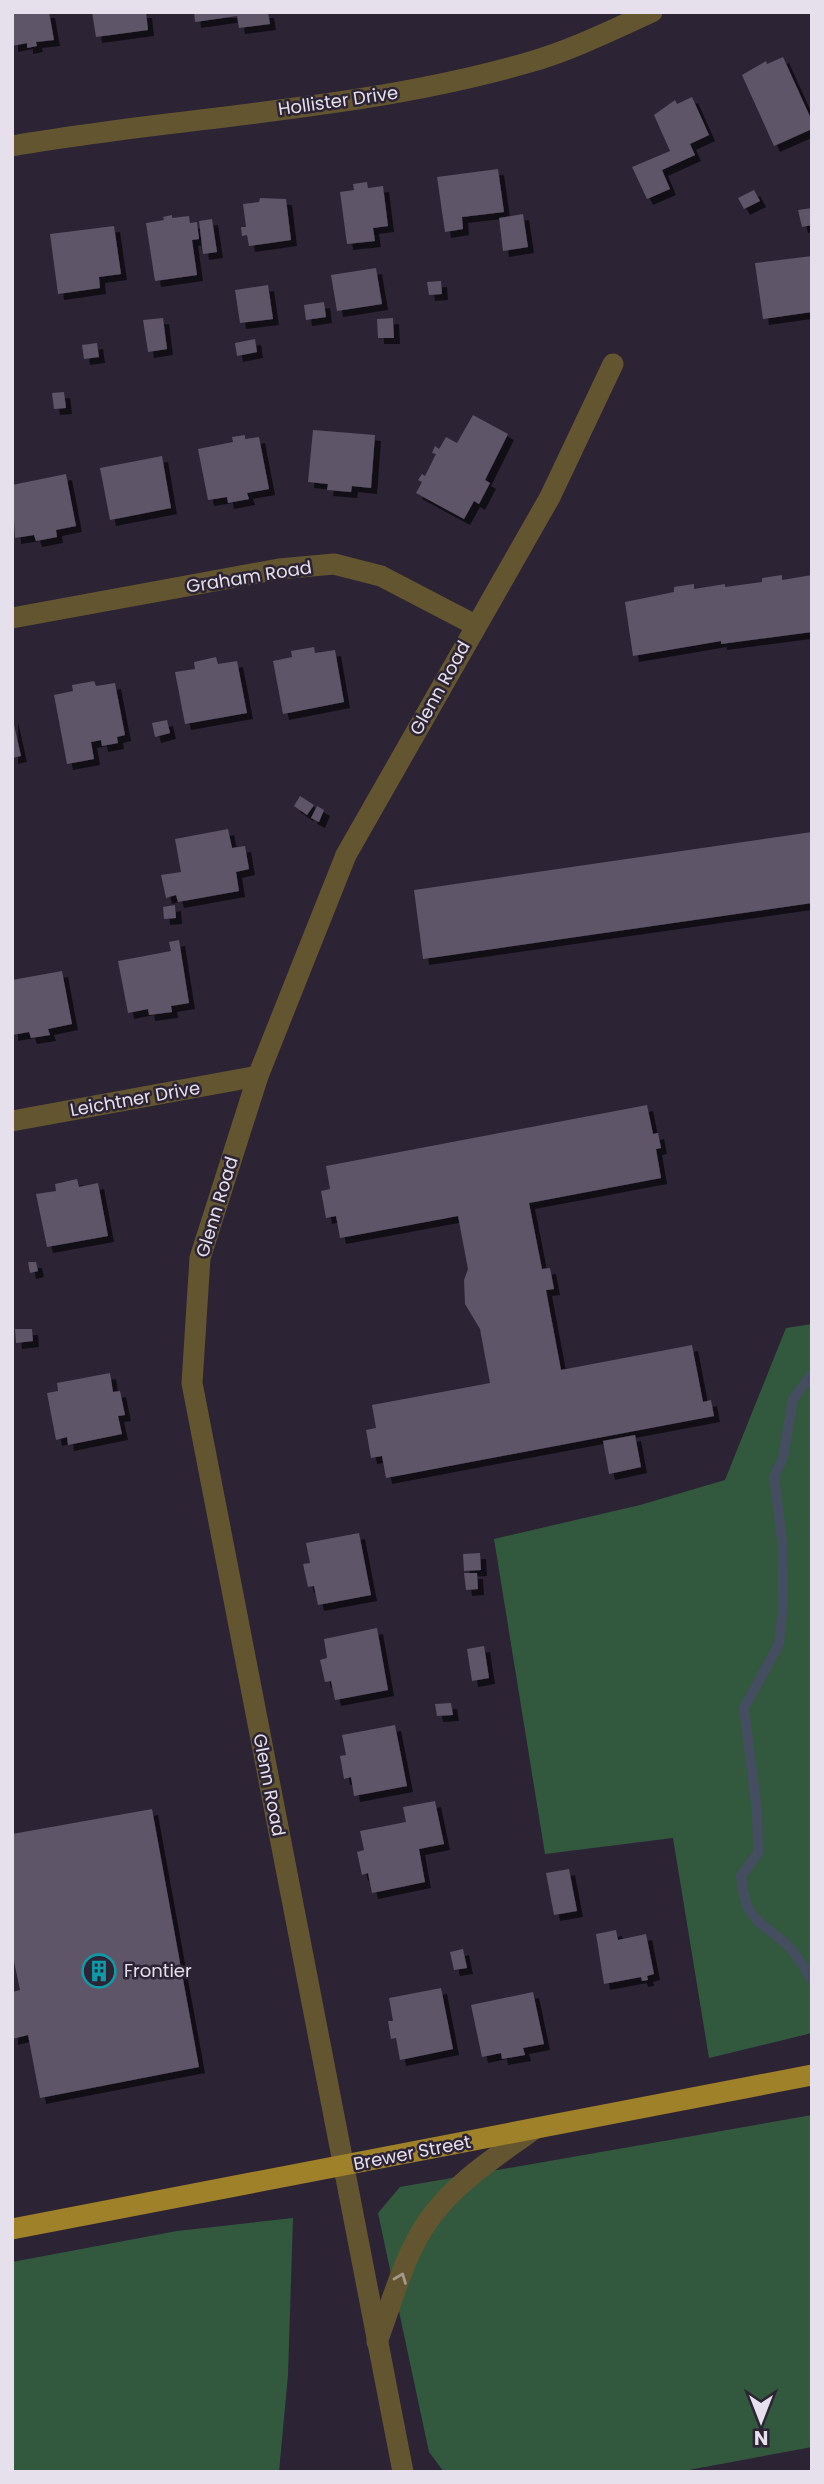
<svg xmlns="http://www.w3.org/2000/svg" width="824" height="2484" font-family="Poppins,sans-serif">
<style>
.green{fill:#32593e}
.lines{fill:none;stroke-linecap:round;stroke-linejoin:round}
.stream{stroke:#454d60;stroke-width:10}
.building{fill:#5e5468;filter:url(#shadow)}
.minor{stroke:#63552f;stroke-width:21}
.major{stroke:#9f812a;stroke-width:21}
.oneway{stroke:#a49a8d}
.labels{text-anchor:middle;stroke-width:5;stroke-linejoin:round;paint-order:stroke}
.street-label{font-size:18px;fill:#e5e0eb;stroke:#2c2335}
.poi-label{font-size:18px;fill:#e5e0eb;stroke:#2c2335;text-anchor:start}
</style>
<defs>
<filter id="shadow"><feDropShadow dx="6" dy="6" stdDeviation="0" flood-color="#0009"/></filter>
</defs>
<rect width="100%" height="100%" fill="#2c2335"/>
<g class="green">
<path d="M812 1324V2033L709 2058 673 1838 545 1854 494 1539 640 1505 725 1480 786 1328Z"/>
<path d="M812 2115V2447L678 2472H444L429 2452 378 2213 400 2187Z"/>
<path d="M293 2218 288 2375 279 2472H12V2262L177 2231Z"/>
</g>
<g class="lines">
<path class="stream" d="M812 1374 793 1399 783 1458 774 1477 782 1540 783 1606 779 1644 744 1708 757 1811 758 1853 741 1876C745 1923 760 1919 789 1947 798 1956 804 1969 812 1980"/>
</g>
<g class="building">
<path d="M12 12H49L54 40 36 42 37 46 27 48V43L12 46Z"/>
<path d="M92 12H146L148 30 96 37Z"/>
<path d="M194 12H268L270 24 239 28 237 16 195 22Z"/>
<path d="M783 57 812 121V129L774 146 742 75 766 61 767 64Z"/>
<path d="M692 97 709 135 690 144 695 155 662 170 670 189 647 199 632 167 670 151 654 115 675 100 677 104Z"/>
<path d="M498 169 504 212 462 217 463 229 445 232 437 177Z"/>
<path d="M367 182 368 188 383 186 388 226 373 228 375 241 347 244 340 192 354 190 353 184Z"/>
<path d="M754 190 760 201 744 209 738 198Z"/>
<path d="M260 198 286 199 291 240 249 246 247 235 242 236 241 227H246L243 204 259 202Z"/>
<path d="M812 208V225L802 227 798 210Z"/>
<path d="M523 214 528 247 503 251 499 218Z"/>
<path d="M172 215V218L189 216 190 223 197 222 199 239 192 240 197 275 155 281 146 223 164 220 163 217Z"/>
<path d="M212 219 217 252 203 254 199 221Z"/>
<path d="M114 226 121 274 99 277 100 288 58 294 50 234Z"/>
<path d="M812 256V312L763 319 755 263Z"/>
<path d="M376 268 382 304 337 311 331 275Z"/>
<path d="M441 281 442 294 429 295 427 282Z"/>
<path d="M268 285 273 319 240 323 235 290Z"/>
<path d="M324 302 326 317 306 320 304 305Z"/>
<path d="M163 318 167 349 148 352 143 320Z"/>
<path d="M393 318 394 338H378L377 319Z"/>
<path d="M255 339 257 352 237 356 235 343Z"/>
<path d="M97 343 99 357 84 359 82 345Z"/>
<path d="M64 392 66 408 54 409 52 393Z"/>
<path d="M473 415 508 434 485 480 490 483 479 504 474 501 464 519 416 493 422 482 418 480 422 474 425 476 436 454 432 453 435 446 439 449 446 437 457 443Z"/>
<path d="M313 430 375 435 371 488 352 486 351 492 327 490 328 484 308 482Z"/>
<path d="M245 435V439L259 437 269 489 247 493 249 499 228 503 227 497 208 500 198 449 233 442 232 437Z"/>
<path d="M162 456 171 508 110 520 100 468Z"/>
<path d="M66 474 76 526 56 530 57 537 36 541 34 535 15 538 12 485Z"/>
<path d="M782 575V580L812 575V632L721 644V641L633 656 625 602 674 592V587L694 584V589L725 584V587L762 582V578Z"/>
<path d="M314 647 315 653 335 650 344 702 283 714 273 661 292 657 291 651Z"/>
<path d="M216 657 218 664 237 661 247 713 185 724 175 672 195 669 194 662Z"/>
<path d="M94 681 96 686 115 683 125 735 117 737 118 743 102 746 101 740 91 742 94 759 67 764 54 695 73 691 72 685Z"/>
<path d="M12 716 21 756 12 758Z"/>
<path d="M167 720 170 733 155 737 152 723Z"/>
<path d="M300 796 314 805 307 815 294 806Z"/>
<path d="M317 806 324 810 319 822 311 818Z"/>
<path d="M228 829 232 848 245 846 249 869 236 872 239 891 178 902 176 895 166 898 161 875 181 872 175 839Z"/>
<path d="M812 832V903L423 959 414 890Z"/>
<path d="M175 905 176 918 164 919 163 907Z"/>
<path d="M179 940 189 1003 171 1006 172 1012 149 1015 148 1009 128 1013 118 961 171 951 169 942Z"/>
<path d="M62 971 72 1024 48 1029 50 1035 31 1038 29 1032 12 1035V980Z"/>
<path d="M647 1105 653 1134 658 1133 661 1148 656 1149 661 1178 529 1203 542 1269 550 1268 554 1289 546 1290 561 1370 692 1345 703 1402 711 1400 714 1416 386 1478 382 1456 371 1458 366 1430 376 1428 372 1405 490 1383 480 1329 465 1304 464 1280 468 1269 458 1216 340 1238 336 1216 326 1218 321 1191 330 1189 326 1166Z"/>
<path d="M77 1179 79 1187 98 1183 108 1236 47 1247 36 1194 56 1191 55 1184Z"/>
<path d="M28 1262H36L38 1271 30 1273Z"/>
<path d="M15 1329H32L33 1341 16 1343Z"/>
<path d="M110 1373 113 1392 120 1391 125 1415 118 1416 122 1434 68 1445 67 1437 56 1440 47 1393 58 1391 57 1383Z"/>
<path d="M635 1435 641 1467 609 1474 603 1441Z"/>
<path d="M359 1533 371 1595 318 1605 314 1586 308 1587 303 1564 310 1563 306 1543Z"/>
<path d="M480 1553 481 1570 464 1571 463 1554Z"/>
<path d="M464 1573H477L478 1589 466 1590Z"/>
<path d="M377 1628 388 1690 335 1700 331 1681 325 1682 320 1660 327 1658 324 1639Z"/>
<path d="M484 1646 489 1678 472 1681 467 1649Z"/>
<path d="M451 1703 453 1715 437 1716 435 1704Z"/>
<path d="M395 1725 407 1786 354 1796 351 1777 344 1779 340 1756 346 1755 342 1735Z"/>
<path d="M435 1801 444 1844 419 1849 425 1882 372 1893 368 1873 362 1875 357 1852 364 1850 360 1831 406 1822 403 1807Z"/>
<path d="M152 1809 199 2067 40 2098 28 2035 12 2039V1992L20 1990 12 1952V1834Z"/>
<path d="M569 1869 577 1911 554 1915 546 1873Z"/>
<path d="M616 1930 618 1940 646 1934 654 1974 647 1976 648 1980 642 1981 641 1977 604 1984 596 1934Z"/>
<path d="M463 1949 467 1968 454 1970 450 1952Z"/>
<path d="M441 1988 453 2049 400 2060 396 2038 391 2039 388 2021H393L389 1998Z"/>
<path d="M533 1992 544 2044 523 2048 525 2055 502 2059 501 2053 482 2057 471 2005Z"/>
</g>
<g class="lines">
<g class="minor">
<path d="M12 146C184 116 361 111 530 62 572 50 612 30 652 12"/>
<path d="M12 618 279 569 334 564 381 576 475 625"/>
<path d="M12 1121 258 1076"/>
<path d="M377 2342C393 2300 404 2253 431 2217 457 2181 499 2155 534 2129"/>
<path d="M403 2472 192 1383 200 1258 258 1076 346 855 550 497 613 364"/>
</g>
<path class="major" d="M12 2229 812 2075"/>
</g>
<defs><path id="oneway-chevron" d="M-2-3.5L2.5 0L-2 3.5" fill="none" stroke-width="1.6" stroke-linecap="round" stroke-linejoin="round" transform="scale(1.75)"/></defs>
<use class="oneway" href="#oneway-chevron" transform="translate(401 2278) rotate(-69)"/>
<defs>
<symbol id="building-ring" viewBox="-11 -11 22 22"><circle r="9.5" fill="#2c2335" stroke="#0f9aa8" stroke-width="1.5"/><path d="M-4-6H4V6H1V3H-1V6H-4ZM-2.5-4.3h1.7v1.8h-1.7ZM.8-4.3h1.7v1.8H.8ZM-2.5-1h1.7V.8h-1.7ZM.8-1h1.7V.8H.8Z" fill="#0f9aa8"/></symbol>
</defs>
<g fill-rule="evenodd">
<use href="#building-ring" x="80" y="1952" width="38" height="38"/>
</g>
<g class="labels">
<g class="street-label">
<text transform="translate(338 101) rotate(-8)" y="6">Hollister Drive</text>
<text transform="translate(249 577) rotate(-9)" y="6">Graham Road</text>
<text transform="translate(440 688) rotate(-61)" y="6">Glenn Road</text>
<text transform="translate(135 1099) rotate(-10)" y="6">Leichtner Drive</text>
<text transform="translate(217 1207) rotate(-73)" y="6">Glenn Road</text>
<text transform="translate(269 1785) rotate(79)" y="6">Glenn Road</text>
<text transform="translate(412 2153) rotate(-11)" y="6">Brewer Street</text>
</g>
<g class="poi-label">
<text x="124" y="1977">Frontier</text>
</g>
</g>
<rect width="824" height="2484" fill="none" stroke="#e5e0eb" stroke-width="28"/>
<g transform="translate(761 2421) rotate(180)" stroke="#2c2335" stroke-width="5" paint-order="stroke">
<path d="M0-5L12 26L0 18L-12 26Z" fill="#e5e0eb"/>
<text y="-10" font-size="19" font-weight="bold" text-anchor="middle" fill="#e5e0eb">N</text>
</g>
</svg>
